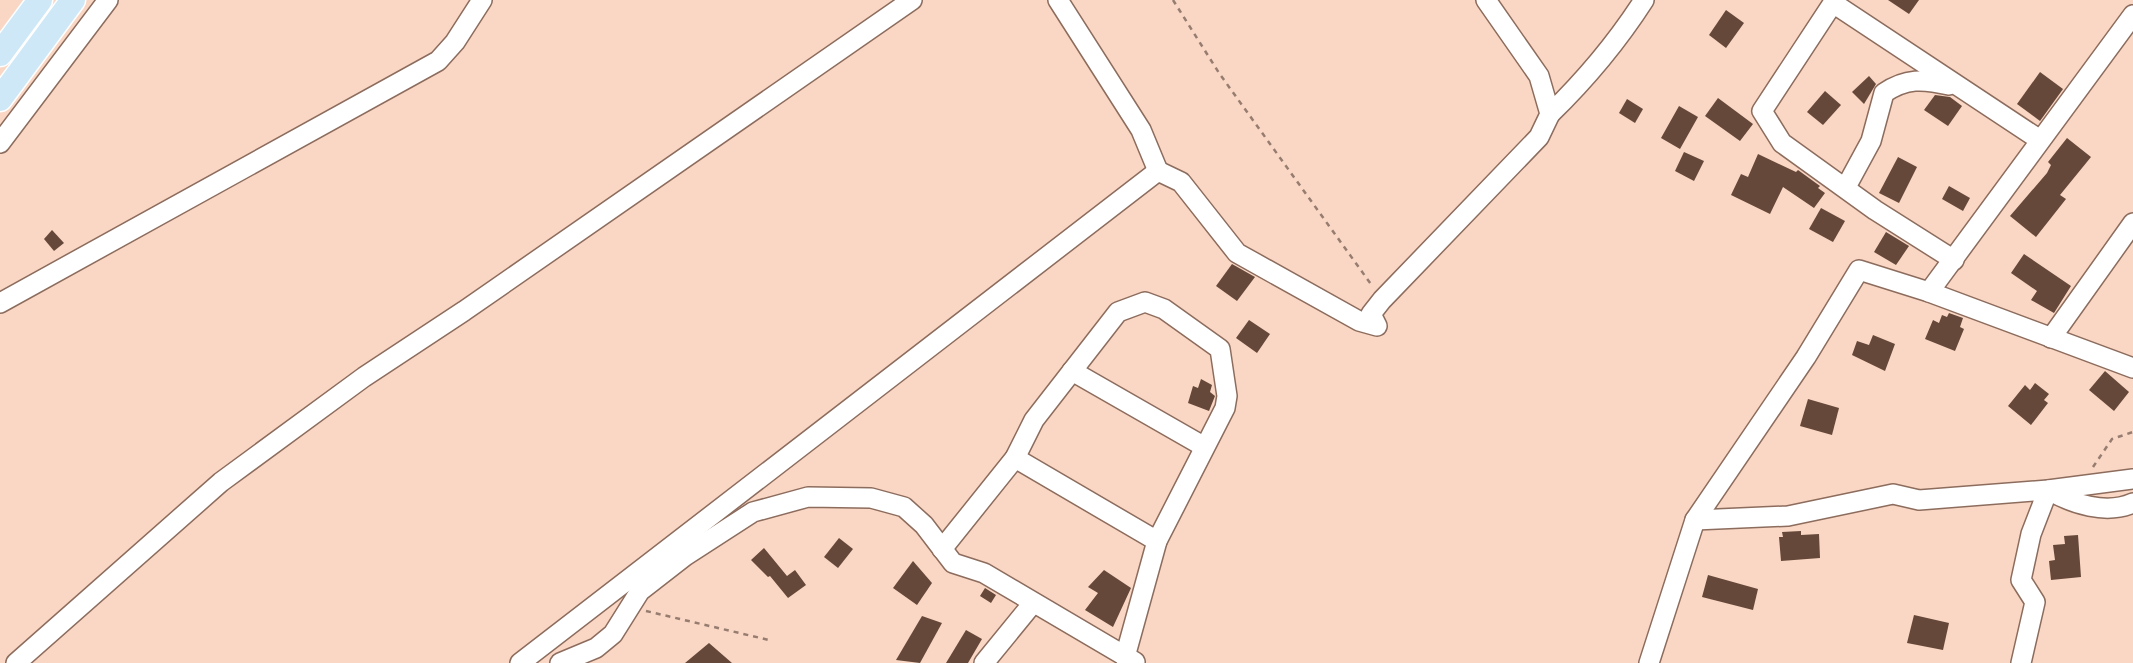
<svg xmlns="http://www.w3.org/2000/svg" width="2133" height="663" font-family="'Sofia Sans Condensed',sans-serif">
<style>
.building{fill:#654839}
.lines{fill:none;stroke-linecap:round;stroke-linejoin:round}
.minor-casing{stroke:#8c6c5d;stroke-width:22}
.major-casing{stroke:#fff;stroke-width:27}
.path{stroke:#967d70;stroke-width:2.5;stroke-dasharray:5 5;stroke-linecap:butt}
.minor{stroke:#fff;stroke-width:19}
.major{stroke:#cee8f7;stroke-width:24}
</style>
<rect width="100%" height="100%" fill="#fad6c4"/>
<g class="building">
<path d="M1888 0H1919L1909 14Z"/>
<path d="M1726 10 1744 23 1726 48 1709 35Z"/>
<path d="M2040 72 2063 89 2040 121 2017 104Z"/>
<path d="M1869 76 1876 84 1864 104 1852 92Z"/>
<path d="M1825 91 1841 105 1823 125 1807 112Z"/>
<path d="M1935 95 1950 97 1962 106 1948 126 1924 110Z"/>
<path d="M1718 98 1753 124 1740 141 1705 116Z"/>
<path d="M1627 99 1643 109 1635 123 1619 113Z"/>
<path d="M1679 106 1698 117 1680 149 1661 138Z"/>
<path d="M2067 138 2091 157 2060 195 2066 199 2036 237 2010 216 2047 173 2051 165 2048 162Z"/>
<path d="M1684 152 1704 161 1694 181 1675 171Z"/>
<path d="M1758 154 1796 172 1798 170 1820 186 1818 188 1825 193 1814 208 1783 187 1770 214 1731 195 1741 174 1748 177Z"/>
<path d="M1898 157 1917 167 1899 203 1879 193Z"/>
<path d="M1949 186 1970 198 1963 211 1942 199Z"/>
<path d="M1821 208 1845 221 1833 242 1809 229Z"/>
<path d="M52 230 64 243 54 251 44 239Z"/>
<path d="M1886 232 1909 246 1896 265 1874 252Z"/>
<path d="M2024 254 2071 286 2054 313 2031 300 2037 291 2011 273Z"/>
<path d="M1232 264 1255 277 1237 301 1216 286Z"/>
<path d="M1949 313 1963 318 1960 327 1964 329 1955 351 1925 339 1933 320 1939 323 1942 315 1947 317Z"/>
<path d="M1249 320 1270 334 1257 353 1236 338Z"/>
<path d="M1873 335 1895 344 1885 371 1852 355 1857 341 1869 345Z"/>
<path d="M2105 371 2129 392 2114 411 2089 390Z"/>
<path d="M1201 379 1212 385 1210 392 1215 396 1209 411 1188 403 1193 386 1198 388Z"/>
<path d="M2035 383 2049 394 2044 400 2048 403 2031 425 2008 406 2025 385 2030 390Z"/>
<path d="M1808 399 1839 408 1832 435 1800 426Z"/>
<path d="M1801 531V535L1819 534 1820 558 1781 561 1779 537H1783L1782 532Z"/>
<path d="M2078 535 2081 577 2051 580 2049 561 2055 560 2053 545 2065 544 2064 536Z"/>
<path d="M839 538 853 549 838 568 824 557Z"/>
<path d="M764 548 787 576 795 570 806 585 788 598 770 576 768 577 751 560Z"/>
<path d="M913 561 932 583 917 605 893 588Z"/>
<path d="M1104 570 1131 588 1113 627 1085 610 1098 593 1088 587Z"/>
<path d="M1708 575 1758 589 1753 610 1702 597Z"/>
<path d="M985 588 996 595 991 603 980 596Z"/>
<path d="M1914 615 1949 623 1943 650 1907 643Z"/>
<path d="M922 616 942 623 920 663 896 660Z"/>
<path d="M966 630 982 639 968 663H946Z"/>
<path d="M709 643 732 663H685Z"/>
</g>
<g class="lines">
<defs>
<g id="minor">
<path d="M1058 0 1141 130 1158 171"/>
<path d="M1550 114C1586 79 1617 42 1644 0"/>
<path d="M0 143 108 0"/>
<path d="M1846 187 1871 141 1884 93C1906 78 1923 79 1949 85"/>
<path d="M1954 260 1875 210 1782 143 1762 111 1833 3 2040 140"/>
<path d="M1929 292 2133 15"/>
<path d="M0 303 438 61 455 42 482 0"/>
<path d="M2051 338 2133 223"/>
<path d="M1072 371 1203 446"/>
<path d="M1015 458 1157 541"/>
<path d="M1695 520 1788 516 1893 494 1919 500 2048 490 2133 479"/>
<path d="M942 549 1015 458 1034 420 1118 312 1145 302 1164 309 1220 349 1227 396 1225 408 1157 541 1125 657"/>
<path d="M16 663 221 482 364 377 464 311 912 0"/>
<path d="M520 663 1158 171 1181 182 1237 253 1359 321 1377 326 1371 314 1382 300 1539 137 1550 114 1539 76 1486 0"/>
<path d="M560 663 596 648 613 634 640 591 685 556 753 512 808 497 871 498 904 507 924 525 953 563 984 573 1135 662"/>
<path d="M984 663 1033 603"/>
<path d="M1649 663 1695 520 1806 357 1859 270 1929 292 2133 368"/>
<path d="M2021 663 2035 602 2021 580 2031 534 2048 490C2073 504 2106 515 2133 503"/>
</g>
<g id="major">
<path d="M0 54 40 0"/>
<path d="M0 99 73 0"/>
</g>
</defs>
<use href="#minor" class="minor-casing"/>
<use href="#major" class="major-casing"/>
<g class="path">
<path d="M1173 0 1219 73 1373 287"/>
<path d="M2093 467 2112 439 2133 432"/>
<path d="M646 611 769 640"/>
</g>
<use href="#minor" class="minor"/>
<use href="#major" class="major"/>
</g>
</svg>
